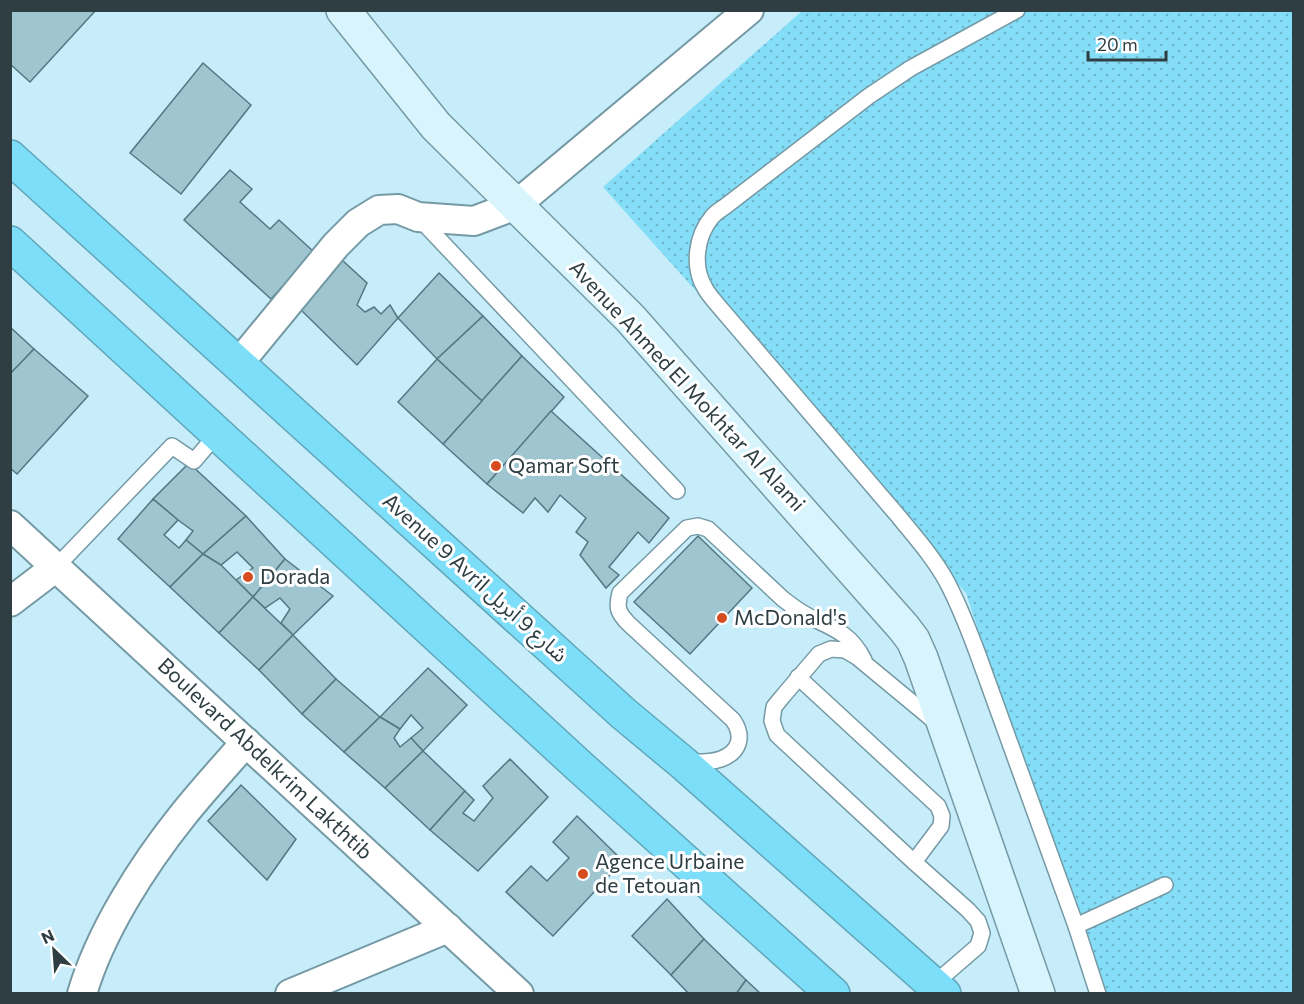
<svg xmlns="http://www.w3.org/2000/svg" width="1304" height="1004" font-family="Commissioner,'Noto Sans Arabic',sans-serif">
<style>
.grass{fill:url(#grass-dots)}
.building{fill:#9ec5d0;stroke:#547883;stroke-width:1.5}
.lines{fill:none;stroke-linecap:round;stroke-linejoin:round}
.lane-casing{stroke:#759aa5;stroke-width:18}
.street-casing{stroke:#759aa5;stroke-width:32}
.secondary-casing{stroke:#759aa5;stroke-width:36}
.highway-casing{stroke:#61a6b9;stroke-width:36}
.lane{stroke:#fff;stroke-width:15}
.street{stroke:#fff;stroke-width:28}
.secondary{stroke:#d8f5fd;stroke-width:33}
.highway{stroke:#7cdef9;stroke-width:33}
.poi-dot{fill:#d54d1e;stroke:#fff;stroke-width:2}
.labels{text-anchor:middle;stroke-width:6;stroke-linejoin:round;paint-order:stroke}
.street-label{font-size:21px;fill:#2e3e43;stroke:#fff}
.poi-label{font-size:21px;fill:#2e3e43;stroke:#fff;text-anchor:start}
</style>
<defs>
<pattern id="grass-dots" width="8" height="8" patternUnits="userSpaceOnUse" patternTransform="scale(1.5)"><rect width="8" height="8" fill="#85def7"/><path d="M2 2h.1M6 6h.1" fill="none" stroke="#6db5ca" stroke-width="1.8" stroke-linecap="round"/></pattern>
</defs>
<rect width="100%" height="100%" fill="#c6edf9"/>
<path class="grass" d="M802 11H1293V993H1095L966 593 603 187Z"/>
<g class="building">
<path d="M10 10H96L30 82 10 64Z"/>
<path d="M203 63 251 105 181 194 130 153Z"/>
<path d="M230 170 252 189 240 202 270 229 279 220 314 252 271 299 184 220Z"/>
<path d="M342 260 367 283 357 305 365 312 374 307 381 314 390 305 398 318 357 365 301 310Z"/>
<path d="M439 273 483 316 437 359 398 318Z"/>
<path d="M483 316 522 356 482 401 437 359Z"/>
<path d="M10 327 34 349 10 374Z"/>
<path d="M34 349 88 396 17 474 10 468V374Z"/>
<path d="M522 356 564 397 487 484 443 444Z"/>
<path d="M437 359 482 401 443 444 398 402Z"/>
<path d="M551 411 669 518 649 543 638 532 609 567 619 575 606 588 580 555 588 542 576 532 586 518 560 495 548 512 535 498 523 513 487 484Z"/>
<path d="M189 463 246 516 203 554 186 540 193 531 178 520 153 499Z"/>
<path d="M153 499 178 520 164 535 179 548 186 540 203 554 170 587 118 539Z"/>
<path d="M246 516 285 559 253 597 236 580 253 568 237 552 221 565 203 554Z"/>
<path d="M698 536 752 588 690 654 634 602Z"/>
<path d="M203 554 221 565 253 597 219 633 170 587Z"/>
<path d="M285 559 333 596 293 635 281 623 290 609 280 598 265 608 253 597Z"/>
<path d="M253 597 293 635 259 670 219 633Z"/>
<path d="M293 635 336 679 302 714 259 670Z"/>
<path d="M428 668 467 705 423 751 411 738 423 728 411 715 400 729 380 717Z"/>
<path d="M336 679 380 717 344 752 302 714Z"/>
<path d="M380 717 400 729 394 738 400 747 411 738 423 751 385 788 344 752Z"/>
<path d="M423 751 465 791 430 830 385 788Z"/>
<path d="M510 759 548 797 478 871 430 830 465 791 474 800 463 813 474 821 493 798 483 786Z"/>
<path d="M241 785 296 839 267 880 208 821Z"/>
<path d="M577 816 623 861 553 936 506 892 531 866 547 881 569 858 553 842Z"/>
<path d="M667 899 704 939 671 975 632 936Z"/>
<path d="M704 939 746 980 736 994H689L671 975Z"/>
<path d="M746 980 761 994H736Z"/>
</g>
<g class="lines">
<defs>
<g id="lane">
<path d="M1017 10 911 68 869 96 727 205C722 209 716 212 712 217 696 236 692 267 705 288 708 294 713 299 716 303L899 517C916 538 934 558 947 582 959 605 968 628 977 652L1076 926 1098 994"/>
<path d="M418 217 677 491"/>
<path d="M56 567 172 446 194 461 217 434"/>
<path d="M798 677 938 806 942 816 941 826 914 862"/>
<path d="M687 762C698 762 710 763 721 759 740 752 744 736 733 720L629 624C618 613 616 608 620 593L687 528 698 526 708 529 783 599C792 606 800 612 810 617 835 629 851 634 864 660"/>
<path d="M1076 926 1165 885"/>
<path d="M934 984 978 946 982 933 978 921 968 910 914 862 777 735 772 721 774 707 783 696 819 654 831 649 845 650 857 657 938 724"/>
</g>
<g id="street">
<path d="M239 363 336 245 358 223 379 210 398 209 418 217 474 221 516 205 749 10"/>
<path d="M10 525 519 994"/>
<path d="M10 602 56 567"/>
<path d="M82 994C100 932 143 865 183 815 203 790 225 766 246 742"/>
<path d="M290 994 448 928"/>
</g>
<path id="secondary" d="M343 10 436 126 630 318 904 628 913 640 921 658 1038 994"/>
<g id="highway">
<path d="M10 157 624 714 683 763 944 994"/>
<path d="M10 243 578 765 833 994"/>
</g>
</defs>
<use href="#lane" class="lane-casing"/>
<use href="#street" class="street-casing"/>
<use href="#secondary" class="secondary-casing"/>
<use href="#highway" class="highway-casing"/>
<use href="#lane" class="lane"/>
<use href="#street" class="street"/>
<use href="#secondary" class="secondary"/>
<use href="#highway" class="highway"/>
</g>
<g class="poi-dot">
<circle cx="496" cy="466" r="6"/>
<circle cx="248" cy="577" r="6"/>
<circle cx="722" cy="618" r="6"/>
<circle cx="583" cy="874" r="6"/>
</g>
<g class="labels">
<g class="street-label">
<text transform="translate(687 386) rotate(47)" y="7">Avenue Ahmed El Mokhtar Al Alami</text>
<text transform="translate(475 578) rotate(42)" y="7">Avenue 9 Avril شارع 9 أبريل</text>
<text transform="translate(265 759) rotate(43)" y="7">Boulevard Abdelkrim Lakthtib</text>
</g>
<g class="poi-label">
<text x="508" y="473">Qamar Soft</text>
<text x="260" y="584">Dorada</text>
<text x="734" y="625">McDonald's</text>
<text x="595" y="869">Agence Urbaine<tspan x="595" dy="24">de Tetouan</tspan></text>
</g>
</g>
<rect width="1304" height="1004" fill="none" stroke="#2e3e43" stroke-width="24"/>
<g transform="translate(54 950) rotate(335)" stroke="#ffffff" stroke-width="4.5" paint-order="stroke">
<path d="M0-4.5L10 22L0 15L-10 22Z" fill="#2e3e43"/>
<text y="-9" font-size="16" font-weight="bold" text-anchor="middle" fill="#2e3e43">N</text>
</g>
<path d="M1088 51v9h78v-9" fill="none" stroke="#2e3e43" stroke-width="3"/>
<text x="1097" y="51" font-size="18" fill="#2e3e43" stroke="#ffffff" stroke-width="4.5" paint-order="stroke">20 m</text>
</svg>
